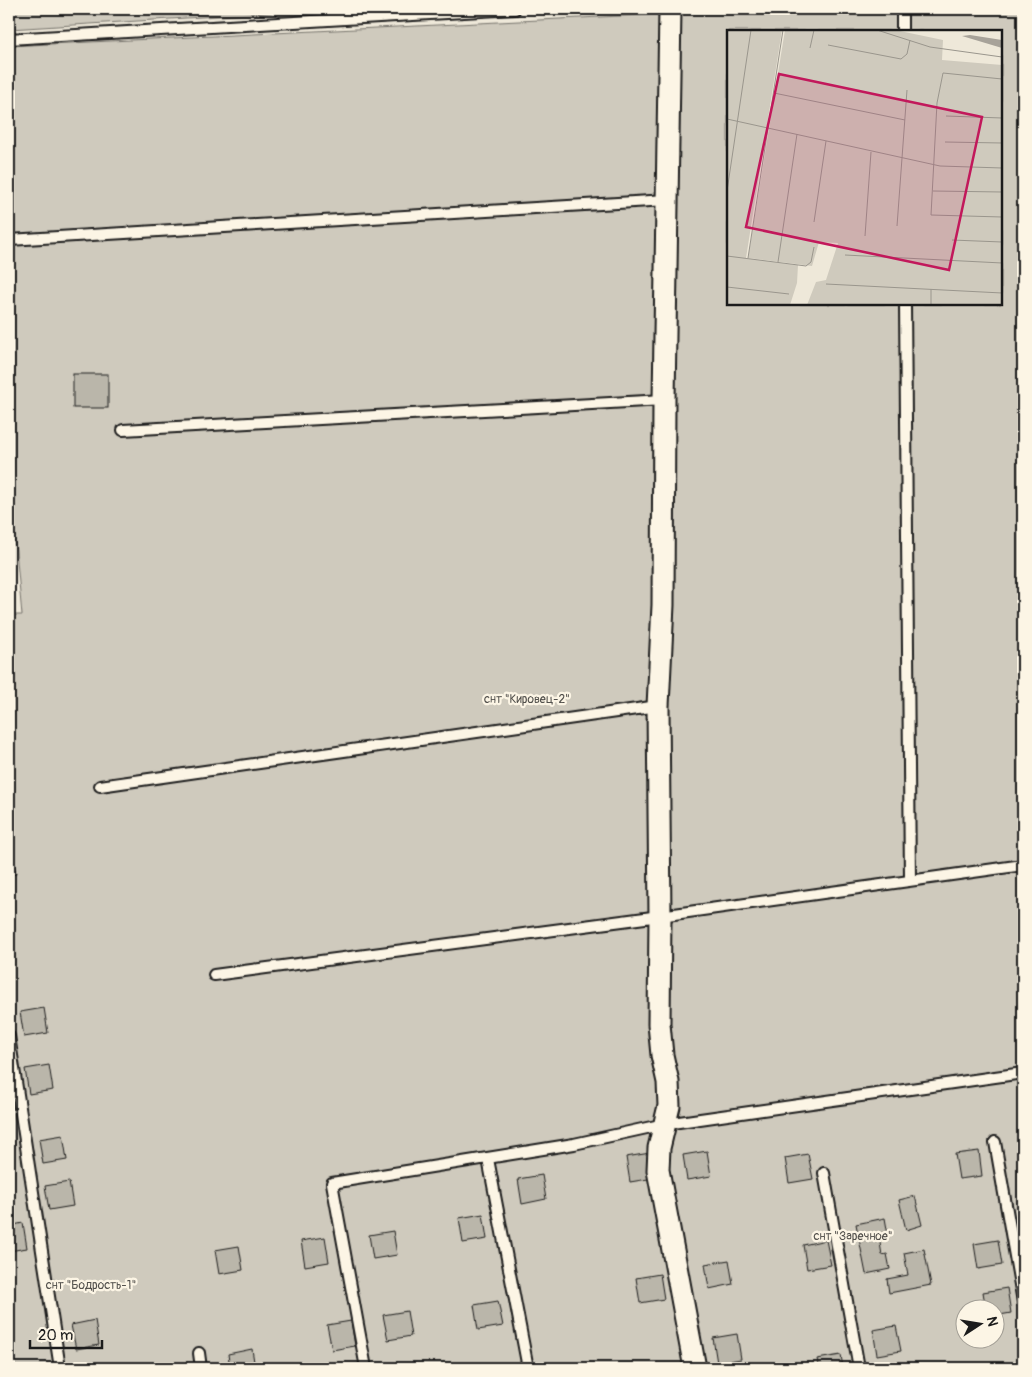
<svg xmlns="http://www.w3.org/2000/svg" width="1032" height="1377" font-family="Pangolin,sans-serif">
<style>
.green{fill:#cfcabd;stroke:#76736c;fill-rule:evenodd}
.building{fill:#bab6aa;stroke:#1c1c1c}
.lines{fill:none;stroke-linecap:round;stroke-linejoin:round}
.service-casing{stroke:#1c1c1c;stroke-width:14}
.minor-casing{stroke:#1c1c1c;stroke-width:25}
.service{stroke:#fcf5e5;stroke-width:10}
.minor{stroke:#fcf5e5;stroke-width:21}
.labels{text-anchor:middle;stroke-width:4.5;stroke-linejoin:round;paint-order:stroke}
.park-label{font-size:12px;fill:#52504c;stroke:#fcf5e5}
.inset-road{fill:none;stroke:#9a968d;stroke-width:1}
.view{fill:#c2185b;fill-opacity:0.15;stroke:#c2185b;stroke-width:2.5}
.inset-edge{fill:none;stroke:#1c1c1c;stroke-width:2.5}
</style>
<rect width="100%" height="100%" fill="#eee8d9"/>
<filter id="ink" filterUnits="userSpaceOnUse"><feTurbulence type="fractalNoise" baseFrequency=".02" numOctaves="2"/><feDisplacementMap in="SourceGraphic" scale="10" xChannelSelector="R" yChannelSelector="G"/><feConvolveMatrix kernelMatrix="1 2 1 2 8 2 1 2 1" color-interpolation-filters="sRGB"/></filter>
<g filter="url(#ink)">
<g class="green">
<path d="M9 9H331L9 29Z"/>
<path d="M764 9H1023V1368H9V615H22L16 550 9 521V46ZM728 31H1001V304H728ZM964 1310H994V1340H964Z"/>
</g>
<g class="building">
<rect x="73" y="374" width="35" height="34"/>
<path d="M9 850H11L16 874 9 876Z"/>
<path d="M44 1008 48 1033 24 1037 20 1012Z"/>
<path d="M49 1065 53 1090 29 1094 25 1069Z"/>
<path d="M63 1135 67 1160 43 1164 39 1139Z"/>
<path d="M707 1151 711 1176 687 1180 683 1155Z"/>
<path d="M979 1151 982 1176 959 1179 955 1154Z"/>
<path d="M650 1153 654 1178 630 1182 626 1157Z"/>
<path d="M808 1154 813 1179 789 1183 785 1158Z"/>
<path d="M542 1175 546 1199 522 1204 518 1179Z"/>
<path d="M69 1182 73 1206 49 1210 45 1186Z"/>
<path d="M915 1196 922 1225 906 1230 899 1200Z"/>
<path d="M483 1214 487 1239 463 1243 459 1218Z"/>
<path d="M885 1218 888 1235 879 1237 882 1255 887 1254 890 1269 866 1274 856 1224Z"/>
<path d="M23 1223 27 1248 9 1251V1226Z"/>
<path d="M393 1231 397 1255 373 1259 369 1235Z"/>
<path d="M325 1237 329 1262 305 1266 301 1241Z"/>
<path d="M826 1240 831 1265 807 1269 803 1245Z"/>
<path d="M998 1240 1002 1265 978 1269 974 1244Z"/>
<path d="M239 1246 243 1270 219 1274 215 1250Z"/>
<path d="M924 1249 931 1285 889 1293 887 1279 908 1275 904 1253Z"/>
<path d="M729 1260 733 1284 709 1289 705 1264Z"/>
<path d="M660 1274 664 1299 640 1303 636 1278Z"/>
<path d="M1007 1288 1011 1313 994 1316V1310H986L983 1292Z"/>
<path d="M498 1301 503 1326 478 1330 474 1305Z"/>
<path d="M407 1311 411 1336 388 1340 383 1315Z"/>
<path d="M95 1320 99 1345 76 1349 71 1325Z"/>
<path d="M351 1321 355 1346 332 1350 327 1325Z"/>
<path d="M896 1326 901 1351 877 1355 873 1330Z"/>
<path d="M737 1334 741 1359 717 1363 713 1338Z"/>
<path d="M252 1349 255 1368H230L228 1354Z"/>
<path d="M841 1355 843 1368H819L817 1359Z"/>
</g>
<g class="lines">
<defs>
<g id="service">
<path d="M902 9V31"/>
<path d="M9 39 515 9"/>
<path d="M9 240 667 200"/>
<path d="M905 304 910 880"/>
<path d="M123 430 664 400"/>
<path d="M100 786 658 706"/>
<path d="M214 975 660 916 1023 865"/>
<path d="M9 1036 60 1368"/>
<path d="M995 1142 1023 1302"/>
<path d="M488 1159 528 1368"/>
<path d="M824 1173 859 1368"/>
<path d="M199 1353 201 1368"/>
<path d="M366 1368 332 1183 574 1144 665 1124 1023 1073"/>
</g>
<path id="minor" d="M670 9 664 400 663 605 658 706 660 916 659 1024 662 1055 668 1082 669 1106 659 1148 658 1170 695 1368"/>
</defs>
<use href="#service" class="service-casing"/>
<use href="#minor" class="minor-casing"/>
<use href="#service" class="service"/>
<use href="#minor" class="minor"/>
</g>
</g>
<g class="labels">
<g class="park-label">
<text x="527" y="703">снт "Кировец-2"</text>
<text x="853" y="1240">снт "Заречное"</text>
<text x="91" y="1289">снт "Бодрость-1"</text>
</g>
</g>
<g transform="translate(727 30)">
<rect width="275" height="275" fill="#eee8d9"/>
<path d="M0 0H55L19 228 71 235 70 253 63 275H0ZM58 0H168L216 10 215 30 275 35V275H80L89 252 99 250 111 213 92 212 85 236 21 228Z" fill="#cfcabd"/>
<path d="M243 5 275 10V18L235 6Z" fill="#a7a299"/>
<path class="inset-road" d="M150 0 203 17 275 27M101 15 174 29 180 24 183 10M83 18 87 0M275 49 216 43 210 73 204 185 275 187M47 63 178 90M219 86 275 88M0 89 213 136 275 138M218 112 275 113M0 161 24 0M206 161 275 162M87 192 99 111M170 196 180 60M138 206 144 122M225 210 275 212M118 225 275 233M0 226 79 236 84 232 87 217M21 228 56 0M51 232 70 104M99 254 275 263M0 257 62 264M204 275V259"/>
<path class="view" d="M52 44 255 87 222 240 19 197Z"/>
<rect width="275" height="275" class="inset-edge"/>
</g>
<rect width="1032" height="1377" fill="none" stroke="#fcf5e5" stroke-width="30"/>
<rect x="15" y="15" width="1002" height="1347" fill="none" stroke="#1c1c1c" stroke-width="2" filter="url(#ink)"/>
<g transform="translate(980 1324) rotate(78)"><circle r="24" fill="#fcf5e5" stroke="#a29e95"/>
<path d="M0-4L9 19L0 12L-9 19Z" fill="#1c1c1c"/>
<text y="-8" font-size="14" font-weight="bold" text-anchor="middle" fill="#1c1c1c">N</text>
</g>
<path d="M30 1340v8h72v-8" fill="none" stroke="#1c1c1c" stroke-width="2.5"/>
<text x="38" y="1340" font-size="15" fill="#1c1c1c" stroke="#fcf5e5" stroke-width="4" paint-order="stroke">20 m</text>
</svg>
